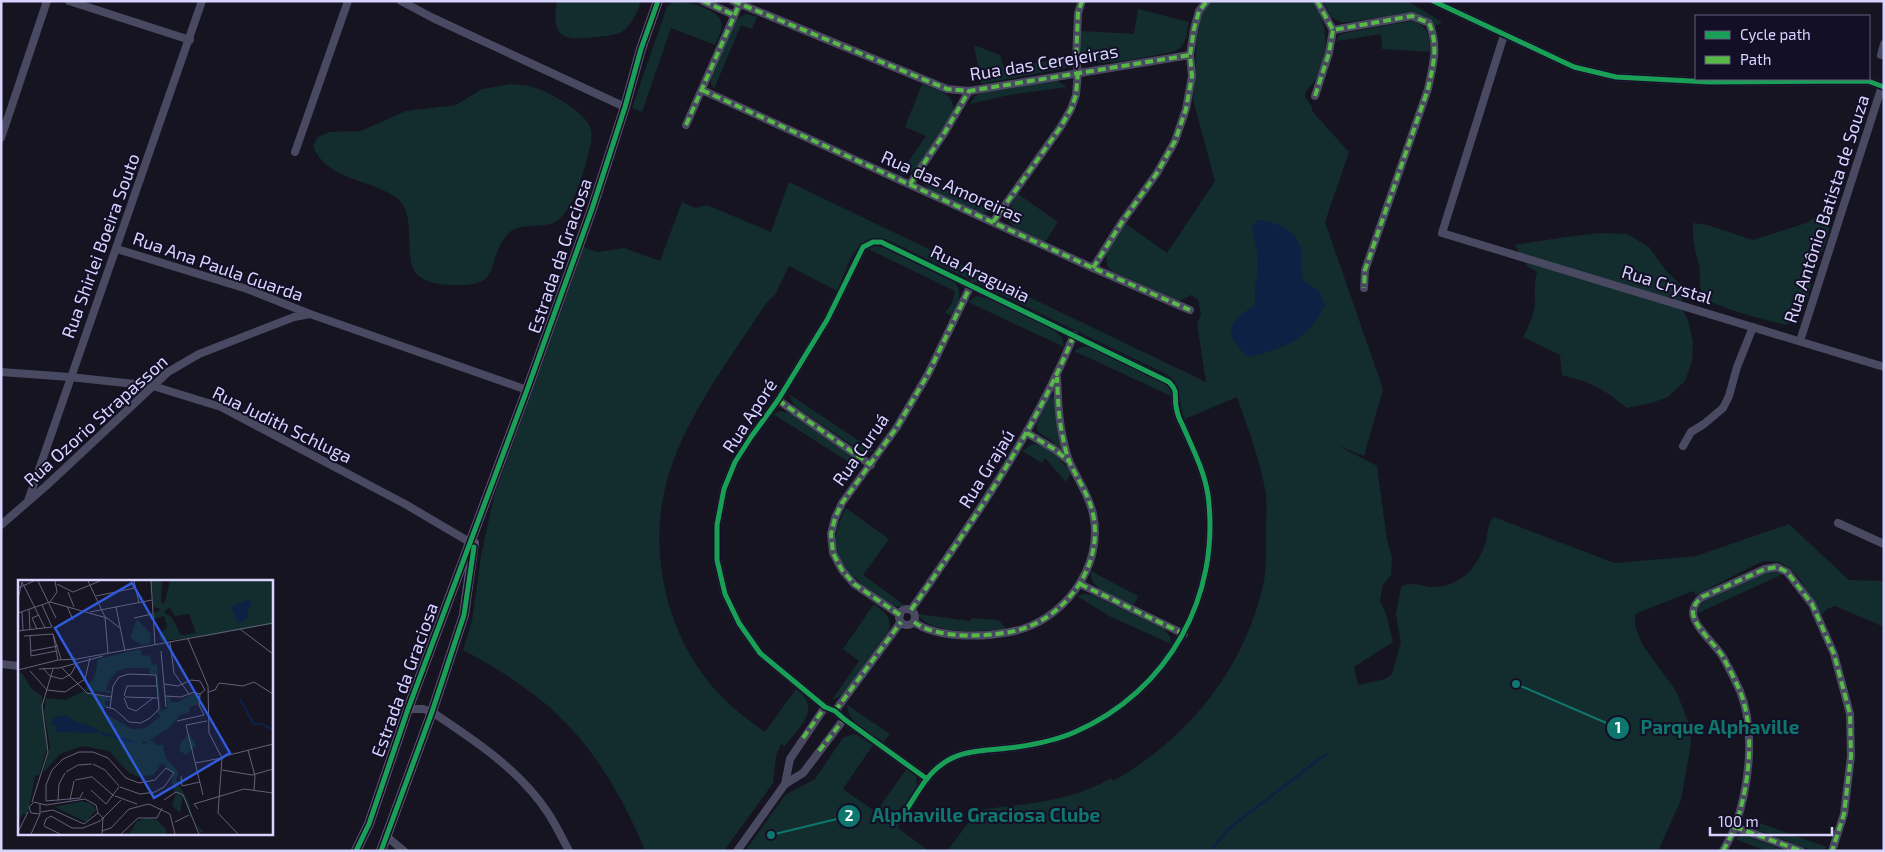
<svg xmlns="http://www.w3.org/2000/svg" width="1885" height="852" font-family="'Exo 2',sans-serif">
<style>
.green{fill:#132c2d}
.water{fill:#0d2144}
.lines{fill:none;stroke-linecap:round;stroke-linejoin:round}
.stream{stroke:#0d2144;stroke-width:2.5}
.minor{stroke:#4a4962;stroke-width:8}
.major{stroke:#5e5373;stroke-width:10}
.quiet{stroke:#58b947;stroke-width:4;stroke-dasharray:8 4;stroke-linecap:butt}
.cycleway-casing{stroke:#130f26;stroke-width:8}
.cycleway{stroke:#1a9f57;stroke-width:5}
.labels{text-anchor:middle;stroke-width:4;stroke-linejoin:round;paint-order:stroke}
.street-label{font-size:18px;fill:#d9d4ff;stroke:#130f26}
.inset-river{fill:none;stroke:#0d2144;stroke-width:2.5}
.inset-road{fill:none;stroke:#64617a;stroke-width:1}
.view{fill:#305bdc;fill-opacity:0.15;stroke:#305bdc;stroke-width:2.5}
.inset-edge{fill:none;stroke:#d9d4ff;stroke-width:2.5}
.leader{fill:none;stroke:#0f766e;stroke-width:2}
.callout-dot{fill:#0f766e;stroke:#130f26;stroke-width:2}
.mark-label{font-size:15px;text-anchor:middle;font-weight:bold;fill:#fff}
.callout-label{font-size:19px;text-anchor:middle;font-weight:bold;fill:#0f766e;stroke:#130f26;stroke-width:4;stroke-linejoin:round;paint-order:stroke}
</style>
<rect width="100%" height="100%" fill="#161421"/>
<g class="green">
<path d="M557 1H641C637 13 632 24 623 31 616 36 604 36 596 37 563 41 551 38 557 1Z"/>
<path d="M674 1C687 1 723 9 722 27 721 33 717 40 715 45L671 28 642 112 632 108 667 7Z"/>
<path d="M1210 1H1313C1328 24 1330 53 1317 77 1313 85 1305 89 1305 97L1312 107V111L1349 152 1325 222 1383 389 1364 456 1337 445 1377 466 1387 540 1392 557 1391 575 1383 585 1380 601 1386 614 1393 642 1354 667 1358 685 1385 679 1392 674 1401 643 1396 614 1401 587C1410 580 1424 587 1434 587 1446 587 1457 582 1466 575 1475 567 1482 553 1486 542 1488 534 1487 522 1494 517L1614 563 1696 556 1789 524 1849 580 1884 581V627L1835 606 1827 609 1822 615 1798 577 1789 568 1779 562 1763 561 1696 595 1693 591 1635 614V625L1642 644 1676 691 1690 726 1691 744 1681 800 1658 851H947L978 810C1023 804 1071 802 1111 778L1113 781C1188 739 1243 670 1263 586 1267 569 1266 550 1266 533 1266 521 1267 508 1266 495 1261 462 1248 429 1237 397L1185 419C1178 404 1183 385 1168 375L890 241C856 227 848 267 837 291L789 266 775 295 767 302C734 353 696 402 674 459 645 533 660 623 711 685 726 703 745 718 765 732L796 689C823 709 799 727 785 746L781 744 776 756 773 783 724 851H645C625 801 596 751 557 714 529 688 497 668 463 650L472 621 481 556 494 496 584 247 597 252 624 248 660 261 682 202 696 208 707 205 771 232 789 182 1206 382 1197 324 1201 314 1198 300 1191 295 1180 301 1177 300 1113 272 1107 266 1106 254 1126 224 1167 253 1215 181 1193 100 1195 80 1197 31 1201 16Z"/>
<path d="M1327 1H1407L1442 22 1434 27 1432 24 1410 13 1342 23 1331 17 1324 3Z"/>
<path d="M1138 9 1189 22C1186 35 1187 48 1172 52 1155 55 1094 70 1084 58 1078 51 1081 39 1081 31L1134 34Z"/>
<path d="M747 14 757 17 752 29 741 25 714 89 711 84V76L735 21 741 16Z"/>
<path d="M1411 21C1428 25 1430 36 1430 52L1382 49 1381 34 1336 41 1339 35 1345 33Z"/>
<path d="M974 45 1000 55 1004 68 1073 57 1066 68 981 84Z"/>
<path d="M1052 80 1058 81 1067 87 1009 95 970 104 975 96 981 93Z"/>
<path d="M512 84C519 85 526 85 532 87 548 91 579 109 588 123 592 129 592 136 591 143 586 163 574 215 553 223 538 229 519 221 507 235 484 263 505 287 453 285 443 285 428 283 420 277 400 263 419 217 398 199 374 179 326 181 313 146L318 137 329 132 361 131 406 111 456 105 482 89Z"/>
<path d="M922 84C936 90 956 93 953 112L916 168 907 175H899L926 136 905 127Z"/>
<path d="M922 175 993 212 981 213 930 190 924 184Z"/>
<path d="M1018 194 1058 222 1045 242C1017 229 995 228 1018 194Z"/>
<path d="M1831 208C1830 217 1830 227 1828 235 1825 248 1818 259 1814 272 1809 292 1806 314 1786 325 1771 321 1709 307 1703 295 1698 285 1701 276 1699 265 1695 249 1692 240 1693 223L1708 225 1753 240 1806 223Z"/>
<path d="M1600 233 1627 234 1649 247 1667 272 1680 284 1683 291 1681 307 1688 320 1693 342 1692 361 1685 381 1668 397 1651 403 1627 408C1602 388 1593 383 1562 375L1560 355 1523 337C1529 326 1535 314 1535 301 1535 290 1534 283 1537 272L1527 266 1515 245 1565 237Z"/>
<path d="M876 246 884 248 955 283C964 294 957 304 952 316L945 313 952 303 955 291 868 249Z"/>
<path d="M976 296 989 299 1053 330 1062 337 1064 347 968 302Z"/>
<path d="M1081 347H1089L1165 384 1170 389 1171 396 1074 351Z"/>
<path d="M789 394 874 451 864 452 858 449 794 406Z"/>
<path d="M1053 396 1055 398 1064 453C1038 422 1025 445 1050 397Z"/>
<path d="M781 411 791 414 853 457 857 461 860 469 773 414Z"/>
<path d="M1032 444C1049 444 1062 461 1071 473L1066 482 1045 458 1042 463 1022 451Z"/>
<path d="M846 508 889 539 863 575 904 605 903 606C892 609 885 600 876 594 842 571 823 549 846 508Z"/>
<path d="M1771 570H1777L1783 574 1698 613 1699 607 1705 600Z"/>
<path d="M1091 571 1138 596 1134 605C1120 599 1088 591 1091 571Z"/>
<path d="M1084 594 1092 595 1164 629 1170 637 1171 644 1109 616 1077 596Z"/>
<path d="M874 604C884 612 892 616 889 630L842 695 832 700 859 661 843 649Z"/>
<path d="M918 614 970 621 972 618 998 620 1006 628C985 632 930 636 918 614Z"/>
<path d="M847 705 890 734 884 742C872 734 847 723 847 705Z"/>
<path d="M853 734 857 735 873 745 843 789 876 812 907 768 916 777C920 797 903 802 895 815L897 821 900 823 898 828 929 851H745L785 795 815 779 843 738Z"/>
<path d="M1743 817 1827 847 1822 851 1808 849 1749 827Z"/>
<path d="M1741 836 1749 837 1788 851H1767L1735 839Z"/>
</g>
<path class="water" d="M1257 220C1278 222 1299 230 1302 254 1302 257 1301 262 1301 266 1301 271 1303 277 1304 282L1319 290 1325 305C1321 312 1316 322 1310 328 1294 345 1270 352 1249 357 1238 349 1225 335 1235 321 1239 314 1248 310 1254 307 1256 300 1254 293 1255 287 1261 262 1257 252 1252 227Z"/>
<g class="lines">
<path class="stream" d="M1211 851 1227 830 1326 754"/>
<g class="minor">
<path d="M69 1 190 40"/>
<path d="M401 1 433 18 625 107"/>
<path d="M703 1 734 15"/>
<path d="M733 1 947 89 969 91 1190 55"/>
<path d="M1317 1 1333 30 1412 16 1429 23C1439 46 1433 65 1428 89L1365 270 1364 288"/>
<path d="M1433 1 1574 67 1616 77 1709 82 1868 81 1884 87"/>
<path d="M1504 35 1442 233 1884 367"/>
<path d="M1881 55 1884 44"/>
<path d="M702 90 1093 268 1190 310"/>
<path d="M1315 96 1329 53 1333 30"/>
<path d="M686 125 739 5"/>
<path d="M1 138 47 1"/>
<path d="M295 152 348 1"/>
<path d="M910 184 945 132 969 91"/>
<path d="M993 222 1060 128 1071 109 1076 95 1078 72 1076 61 1078 13 1082 1"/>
<path d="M117 249 247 289 310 314 527 390"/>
<path d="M1093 268 1122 222 1157 173 1175 141 1186 109 1192 76 1190 55 1194 29 1199 11 1207 1"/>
<path d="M1800 341 1882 86"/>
<path d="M1 372 70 377 153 386 221 407 405 504 473 544"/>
<path d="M778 400 871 465"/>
<path d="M1027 433 1054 449 1069 461"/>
<path d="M1683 446 1691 432 1704 424 1723 408 1729 396 1737 367 1753 327"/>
<path d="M28 501 202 1"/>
<path d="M1838 523 1884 544"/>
<path d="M1 525 46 486 168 372 199 354 294 317 310 314"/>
<path d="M1080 584 1184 634"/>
<circle cx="907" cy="617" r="8"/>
<path d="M911 610C972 522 1033 435 1074 335"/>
<path d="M900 615 854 584 842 570 833 553 831 534 835 518 842 503 897 427 928 374 971 285"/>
<path d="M914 622C937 639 984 637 1010 632 1062 623 1105 567 1093 514 1089 495 1078 480 1070 463 1066 454 1064 443 1062 433 1058 415 1058 395 1057 377"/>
<path d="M1 664 19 666"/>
<path d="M408 709H423L432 712C474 740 520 770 548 813 556 825 562 838 569 851"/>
<path d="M835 711 901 622"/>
<path d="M785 784 790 759 825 707"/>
<path d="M902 816C914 800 924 777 941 765 962 748 991 751 1017 747 1037 744 1057 740 1075 732 1169 691 1221 596 1208 495 1204 470 1192 447 1182 424 1179 419 1177 412 1176 406 1175 402 1176 396 1175 391 1174 388 1171 384 1169 382L881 242H873L863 247 827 320 778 400 751 437 735 462 724 489 717 525V560L725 594 739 623 760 653 825 707 835 711 844 719 927 779"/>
<path d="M1735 827 1801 851"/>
<path d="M386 836 404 851"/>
<path d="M737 851 785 784 803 773 844 719"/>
<path d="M1723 851C1727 843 1732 835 1735 827 1749 787 1756 731 1740 691 1735 680 1729 668 1723 657 1716 645 1694 627 1693 613 1693 606 1697 601 1702 597L1765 569 1777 567 1787 572 1812 604 1834 654 1850 714 1851 756 1844 814 1832 851"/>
</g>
<g class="major">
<path d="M356 851 369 824 408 709 527 390 592 209 625 107 641 49 658 1"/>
<path d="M381 851 432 712 464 615 474 543"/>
</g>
<g class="quiet">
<path d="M703 1 734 15"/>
<path d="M733 1 947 89 969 91 1190 55"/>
<path d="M1317 1 1333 30 1412 16 1429 23C1439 46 1433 65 1428 89L1365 270 1364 288"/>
<path d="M702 90 1093 268 1190 310"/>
<path d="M1315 96 1329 53 1333 30"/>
<path d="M686 125 739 5"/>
<path d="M910 184 945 132 969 91"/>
<path d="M993 222 1060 128 1071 109 1076 95 1078 72 1076 61 1078 13 1082 1"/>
<path d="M1093 268 1122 222 1157 173 1175 141 1186 109 1192 76 1190 55 1194 29 1199 11 1207 1"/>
<path d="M778 400 871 465"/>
<path d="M1027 433 1054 449 1070 462"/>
<path d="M1080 584 1184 634"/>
<path d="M911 610C972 522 1033 435 1074 335"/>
<path d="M900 615 854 584 842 570 833 553 831 534 835 518 842 503 897 427 928 374 971 285"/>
<path d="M914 622C937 639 984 637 1010 632 1062 623 1105 567 1093 514 1089 495 1078 480 1070 463 1066 454 1064 443 1062 433 1058 415 1058 395 1057 377"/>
<path d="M835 711 901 622"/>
<path d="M803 738 825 707"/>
<path d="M819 751 844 719"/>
<path d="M1735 827 1801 851"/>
<path d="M1723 851C1727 843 1732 835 1735 827 1749 787 1756 731 1740 691 1735 680 1729 668 1723 657 1716 645 1694 627 1693 613 1693 606 1697 601 1702 597L1765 569 1777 567 1787 572 1812 604 1834 654 1850 714 1851 756 1844 814 1832 851"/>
</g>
<defs>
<g id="cycleway">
<path d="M1433 1 1574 67 1616 77 1709 82 1868 81 1884 87"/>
<path d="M902 816C914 800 924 777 941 765 962 748 991 751 1017 747 1037 744 1057 740 1075 732 1169 691 1221 596 1208 495 1204 470 1192 447 1182 424 1179 419 1177 412 1176 406 1175 402 1176 396 1175 391 1174 388 1171 384 1169 382L881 242H873L863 247 827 320 778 400 751 437 735 462 724 489 717 525V560L725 594 739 623 760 653 825 707 835 711 844 719 927 779"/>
<path d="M356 851 369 824 408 709 527 390 592 209 625 107 641 49 658 1"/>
<path d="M381 851 432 712 464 615 474 547"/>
</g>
</defs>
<use href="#cycleway" class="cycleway-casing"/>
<use href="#cycleway" class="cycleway"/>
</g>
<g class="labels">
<g class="street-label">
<text transform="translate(1044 63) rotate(-9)" y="6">Rua das Cerejeiras</text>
<text transform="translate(952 187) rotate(24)" y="6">Rua das Amoreiras</text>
<text transform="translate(1827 209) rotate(-72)" y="6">Rua Antônio Batista de Souza</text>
<text transform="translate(101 246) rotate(-70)" y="6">Rua Shirlei Boeira Souto</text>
<text transform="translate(560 256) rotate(-71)" y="6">Estrada da Graciosa</text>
<text transform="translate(218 267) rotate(19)" y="6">Rua Ana Paula Guarda</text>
<text transform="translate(980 274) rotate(26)" y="6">Rua Araguaia</text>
<text transform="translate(1667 285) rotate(17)" y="6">Rua Crystal</text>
<text transform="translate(750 416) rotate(-57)" y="6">Rua Aporé</text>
<text transform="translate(96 421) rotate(-42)" y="6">Rua Ozorio Strapasson</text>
<text transform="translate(282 425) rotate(26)" y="6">Rua Judith Schluga</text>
<text transform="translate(861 450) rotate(-55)" y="6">Rua Curuá</text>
<text transform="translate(987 469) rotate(-58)" y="6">Rua Grajaú</text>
<text transform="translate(405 680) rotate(-70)" y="6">Estrada da Graciosa</text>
</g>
</g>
<g transform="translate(18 580)">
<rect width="255" height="255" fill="#161421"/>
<path d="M133 1H144L143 22 146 24 152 1H255V44L191 56 144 61 141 55 149 47 146 36 136 39V33L143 29 135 27ZM151 27 157 36 171 34 178 53 163 55 154 38 146 32ZM119 39 133 54 132 64 124 65 112 58ZM122 69 125 76 132 75 134 85 139 84 143 132 150 127 148 117H153L152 122H161L174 113 181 114 183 118 181 124 172 127 171 133 163 134 151 148 129 162 123 161 126 164 134 160 139 165H145L148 178 160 192 158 200 170 220 176 242 185 251 184 254 172 236 167 217 156 212 154 200 156 194 144 183 135 195 120 197 110 192 91 171 64 166 42 174 25 193 32 167 26 132 28 118 47 120 66 111 92 118 93 121H87V125H92L86 128V133L114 149 127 148 143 136 138 132 141 129 138 94H132L131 88H109L99 91 90 103 88 110 94 111 92 113 67 110 77 96 80 79ZM0 93H4L13 108 24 116 29 168 21 196 17 195 10 234H5L0 243ZM171 153 178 165 168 175 162 171V164ZM158 212 165 215 162 233 154 226ZM64 221 74 224 78 230 68 242 37 227ZM130 238 139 240 148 249V254H111L119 241Z" fill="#132c2d" fill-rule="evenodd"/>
<path d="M231 19 234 24 230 29V37L220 44 213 27ZM48 135 58 142 76 147 83 153 38 152V144L33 146 35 138Z" fill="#0d2144"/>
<path class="inset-river" d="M222 119 236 144H244L255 150M83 153 115 162"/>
<path class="inset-road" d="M20 1 38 38M70 1 87 37 90 73M116 1 121 23M133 1 137 65M4 2 27 48M39 4 55 12 82 1M0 8 16 1M50 12 56 27M78 16 117 8M0 19 4 2M32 22 89 38 102 48M49 26 55 40M98 27 107 71M11 29 12 50M4 32 5 50M72 32 134 20M0 33 32 22 39 12 37 1M116 38 134 34M19 49 14 38 21 35M222 49 255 74M0 51 34 47 24 25M35 54 43 79M35 54 40 80M6 56 35 54M12 56 13 76 38 71M170 59 190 106 191 153 204 178 200 233 220 254M152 62 156 93 171 114M13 71 40 66M143 71 148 127M25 88 32 96 44 99 53 94 59 83M44 88 69 113 93 117M21 89 41 88 85 76M0 90 40 80 59 79 255 43M12 91 29 110 47 112 67 99 72 78M146 104 160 106 173 100 182 101 187 110 182 114M190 112 197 110 201 103 225 106 236 102 255 114M106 116 109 106H139M147 116 163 117 176 112 182 114 181 125 186 135 159 141M107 117 140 118M106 118 110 128 118 131 135 118M88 127 96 129 111 142 123 143 132 138 141 129 138 95 111 94 101 97 95 106 92 128M230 170 237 196 236 210M207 176 255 164M177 183 204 178M75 184 87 190 101 206M204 190 234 195 255 189M48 192 60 185 74 184M73 196 96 216M163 196 164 206 182 202M57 200 73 197M73 210 88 224 101 207M65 212 62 218 28 221V205L34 190 45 179 61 172H75L90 178 108 198 121 203 137 200 148 188 156 193 146 207 137 212 122 214 102 207M185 215 168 145 189 141M97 216 119 224M52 220 56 201M146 220 158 212 165 215 181 254M40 221 41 204 47 193M14 222 30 172 24 126 35 89M22 224V234L13 233 11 227 16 222 28 225 67 219 78 225 80 233 66 244 35 230 23 232M180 229 176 224 226 209 255 213M80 233 85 238 84 254M157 242 171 235M26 245 28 239 33 236 54 248H65L82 241 103 220M26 246 42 254M84 251 93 248 111 229 131 224 152 234 157 254M0 252 10 232M13 254 22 234M103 254 120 238H139L144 228"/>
<path class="view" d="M114 3 212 173 136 218 37 48Z"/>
<rect width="255" height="255" class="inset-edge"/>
</g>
<path class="leader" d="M1516 684L1618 728M771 835L849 816"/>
<g class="callout-dot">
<circle cx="1516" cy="684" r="5"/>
<circle cx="771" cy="835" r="5"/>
<circle cx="1618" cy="728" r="12"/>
<circle cx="849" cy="816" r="12"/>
</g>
<g class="mark-label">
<text x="1618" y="733">1</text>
<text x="849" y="821">2</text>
</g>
<g class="callout-label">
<text x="1720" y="734">Parque Alphaville</text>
<text x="986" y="822">Alphaville Graciosa Clube</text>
</g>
<rect width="1885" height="852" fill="none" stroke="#d9d4ff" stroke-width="5"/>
<rect x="1695" y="15" width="175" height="65" fill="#130f26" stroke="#625e7d"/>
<rect x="1705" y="31" width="25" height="8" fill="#1a9f57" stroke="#625e7d"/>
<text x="1740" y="40" font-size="15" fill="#d9d4ff">Cycle path</text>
<rect x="1705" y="56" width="25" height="8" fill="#58b947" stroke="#625e7d"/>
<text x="1740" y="65" font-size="15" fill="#d9d4ff">Path</text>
<path d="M1710 827v8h122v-8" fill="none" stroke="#d9d4ff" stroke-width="2.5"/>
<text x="1718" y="827" font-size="15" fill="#d9d4ff" stroke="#130f26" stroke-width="4" paint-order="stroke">100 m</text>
</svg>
